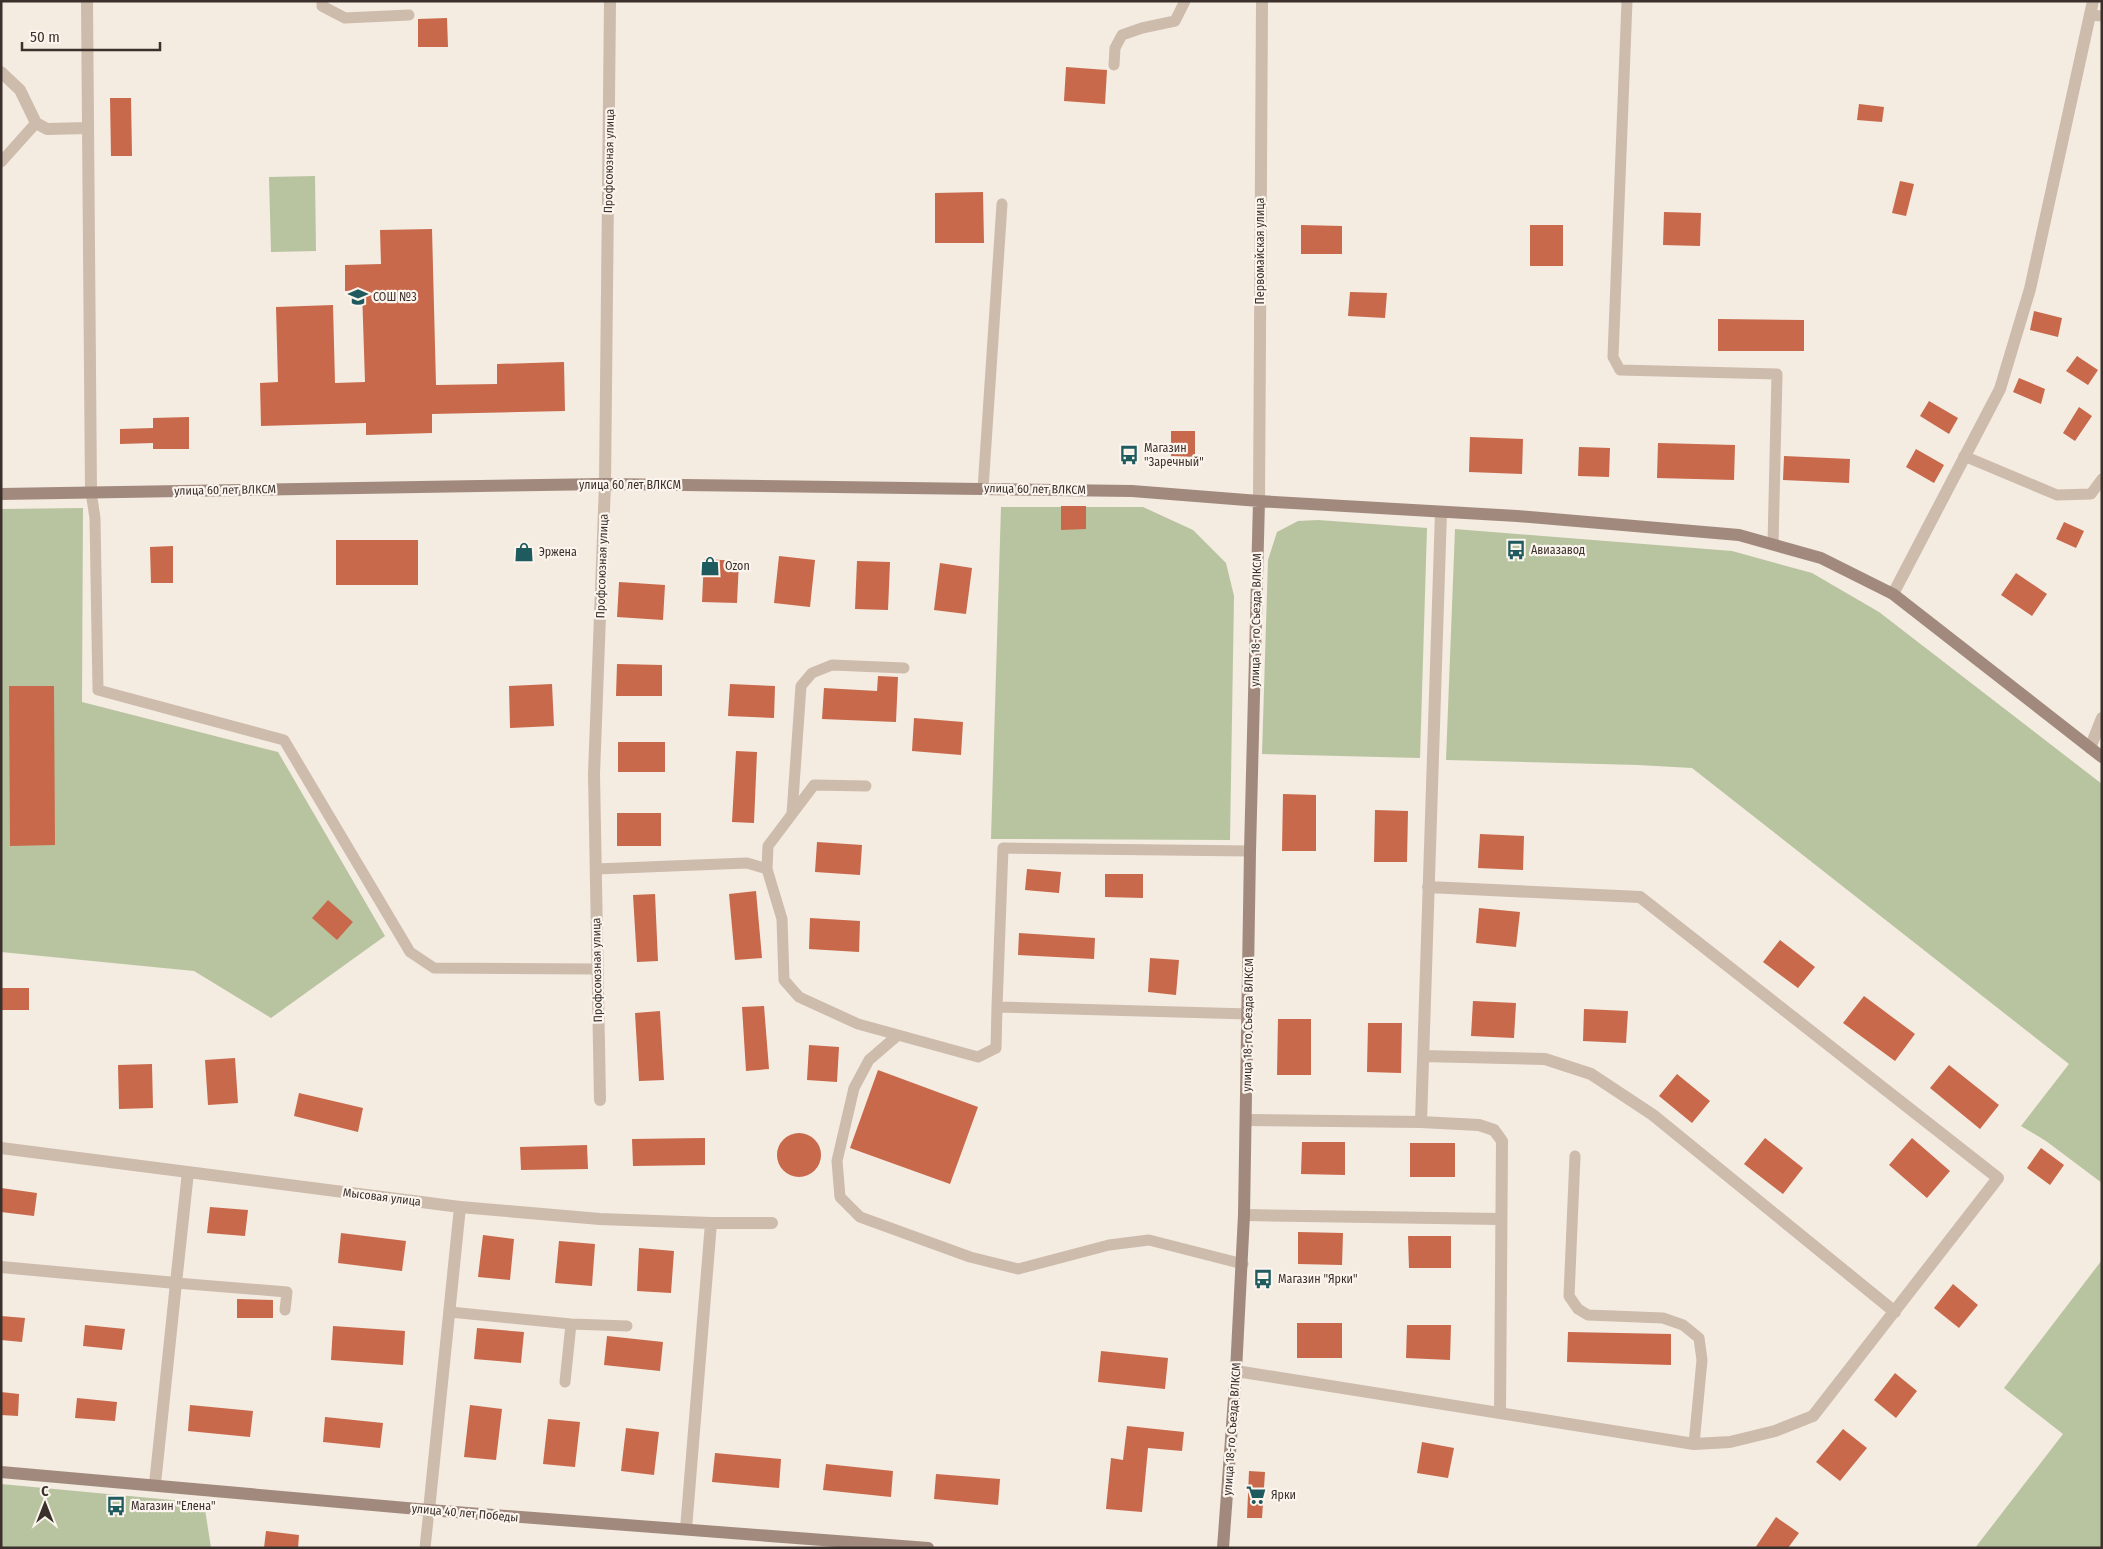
<svg xmlns="http://www.w3.org/2000/svg" width="2103" height="1549" font-family="'Fira Sans Condensed',sans-serif">
<style>
.green{fill:#b8c4a0}
.building{fill:#c8694b}
.lines{fill:none;stroke-linecap:round;stroke-linejoin:round}
.lane{stroke:#cdbbac;stroke-width:11}
.street{stroke:#cdbbac;stroke-width:12}
.secondary{stroke:#a18a7d;stroke-width:12}
.labels{text-anchor:middle;stroke-width:4.5;stroke-linejoin:round;paint-order:stroke}
.street-label{font-size:12px;fill:#3b302b;stroke:#fbf5ee}
.poi-label{font-size:12px;fill:#3b302b;stroke:#fbf5ee;text-anchor:start}
</style>
<rect width="100%" height="100%" fill="#f4ebe1"/>
<path class="green" d="M 315,176 L 316,251 L 271,252 L 269,177 Z
M 1001,507 L 1143,507 L 1193,530 L 1226,563 L 1234,596 L 1230,840 L 991,839 Z
M 83,508 L 82,702 L 278,752 L 385,936 L 271,1018 L 194,971 L 1,952 L 1,509 Z
M 1318,520 L 1427,528 L 1420,758 L 1262,754 L 1268,560 L 1277,532 L 1298,521 Z
M 1455,529 L 1732,551 L 1812,573 L 1879,612 L 2102,784 L 2102,1183 L 2046,1141 L 2021,1126 L 2069,1064 L 1692,768 L 1638,765 L 1446,760 Z
M 2102,1260 L 2102,1548 L 1975,1548 L 2063,1434 L 2004,1388 Z
M 1,1484 L 204,1503 L 211,1548 L 1,1548 Z"/>
<path class="building" d="M 447,18 L 448,47 L 418,47 L 418,19 Z
M 1066,67 L 1107,70 L 1105,104 L 1064,101 Z
M 110,98 L 131,98 L 132,156 L 111,156 Z
M 1859,104 L 1884,107 L 1882,122 L 1857,120 Z
M 1900,181 L 1914,184 L 1906,216 L 1892,213 Z
M 983,192 L 984,243 L 935,243 L 935,193 Z
M 1664,212 L 1701,213 L 1700,246 L 1663,245 Z
M 1301,225 L 1342,226 L 1342,254 L 1301,254 Z
M 1530,225 L 1563,225 L 1563,266 L 1530,266 Z
M 432,229 L 436,385 L 497,384 L 497,364 L 564,362 L 565,411 L 432,414 L 432,433 L 366,435 L 366,423 L 261,426 L 260,383 L 278,382 L 276,307 L 333,305 L 335,383 L 365,382 L 362,290 L 345,291 L 345,265 L 381,264 L 380,230 Z
M 1350,292 L 1387,293 L 1385,318 L 1348,316 Z
M 2034,311 L 2062,318 L 2058,337 L 2030,330 Z
M 1718,319 L 1804,320 L 1804,351 L 1718,351 Z
M 2077,356 L 2098,370 L 2088,385 L 2066,371 Z
M 2019,378 L 2045,389 L 2041,404 L 2013,392 Z
M 1929,401 L 1958,418 L 1949,434 L 1920,416 Z
M 2079,407 L 2092,416 L 2075,441 L 2063,433 Z
M 189,417 L 189,449 L 153,449 L 153,443 L 120,444 L 120,429 L 153,428 L 153,418 Z
M 1171,431 L 1195,431 L 1195,457 L 1171,456 Z
M 1470,437 L 1523,439 L 1522,474 L 1469,472 Z
M 1658,443 L 1735,445 L 1734,480 L 1657,478 Z
M 1579,447 L 1610,448 L 1609,477 L 1578,476 Z
M 1916,449 L 1944,465 L 1934,483 L 1906,467 Z
M 1784,456 L 1850,459 L 1849,483 L 1783,480 Z
M 1061,506 L 1086,506 L 1086,529 L 1061,530 Z
M 2064,522 L 2084,531 L 2076,548 L 2056,539 Z
M 336,540 L 418,540 L 418,585 L 336,585 Z
M 173,546 L 173,583 L 151,583 L 150,547 Z
M 779,556 L 815,560 L 810,607 L 774,603 Z
M 704,559 L 739,561 L 737,603 L 702,602 Z
M 857,561 L 890,562 L 888,610 L 855,609 Z
M 940,563 L 972,568 L 966,614 L 934,610 Z
M 2016,573 L 2047,594 L 2032,616 L 2001,595 Z
M 619,582 L 665,585 L 663,620 L 617,617 Z
M 617,664 L 662,665 L 662,696 L 616,696 Z
M 878,676 L 898,677 L 896,722 L 822,719 L 824,688 L 877,691 Z
M 552,684 L 554,726 L 510,728 L 509,686 Z
M 730,684 L 775,686 L 774,718 L 728,716 Z
M 9,686 L 54,686 L 55,845 L 10,846 Z
M 914,718 L 963,722 L 961,755 L 912,751 Z
M 618,742 L 665,742 L 665,772 L 618,772 Z
M 736,751 L 757,752 L 754,823 L 732,822 Z
M 1283,794 L 1316,795 L 1316,851 L 1282,851 Z
M 1375,810 L 1408,811 L 1407,862 L 1374,862 Z
M 617,813 L 661,813 L 661,846 L 617,846 Z
M 1480,834 L 1524,836 L 1523,870 L 1478,868 Z
M 817,842 L 862,845 L 860,875 L 815,872 Z
M 1027,869 L 1061,872 L 1059,893 L 1025,890 Z
M 1105,874 L 1143,874 L 1143,898 L 1105,897 Z
M 756,891 L 762,958 L 735,960 L 729,894 Z
M 655,894 L 658,961 L 637,962 L 633,895 Z
M 328,900 L 353,922 L 337,940 L 312,918 Z
M 1479,908 L 1520,912 L 1516,947 L 1476,943 Z
M 810,918 L 860,921 L 859,952 L 809,949 Z
M 1019,933 L 1095,938 L 1094,959 L 1018,955 Z
M 1780,940 L 1815,967 L 1798,988 L 1763,962 Z
M 1150,958 L 1179,960 L 1176,995 L 1148,992 Z
M 1,988 L 29,988 L 29,1010 L 1,1010 Z
M 1864,996 L 1915,1034 L 1895,1061 L 1843,1023 Z
M 1473,1001 L 1516,1003 L 1514,1038 L 1471,1036 Z
M 764,1006 L 769,1069 L 746,1071 L 742,1007 Z
M 1584,1009 L 1628,1011 L 1626,1043 L 1583,1041 Z
M 660,1011 L 664,1080 L 639,1081 L 635,1013 Z
M 1278,1019 L 1311,1019 L 1311,1075 L 1277,1075 Z
M 1368,1023 L 1402,1023 L 1401,1073 L 1367,1072 Z
M 809,1045 L 839,1047 L 837,1082 L 807,1080 Z
M 235,1058 L 238,1103 L 208,1105 L 205,1060 Z
M 152,1064 L 153,1108 L 119,1109 L 118,1065 Z
M 1949,1065 L 1999,1105 L 1980,1129 L 1930,1088 Z
M 878,1070 L 978,1107 L 950,1184 L 850,1148 Z
M 1677,1074 L 1710,1101 L 1692,1123 L 1659,1096 Z
M 299,1093 L 363,1108 L 358,1132 L 294,1116 Z
M777 1155a22 22 0 1 1 44 0a22 22 0 1 1-44 0Z
M 705,1138 L 705,1165 L 633,1166 L 632,1139 Z
M 1765,1138 L 1803,1168 L 1783,1194 L 1744,1164 Z
M 1912,1138 L 1950,1171 L 1927,1198 L 1889,1165 Z
M 1302,1142 L 1345,1142 L 1345,1175 L 1301,1174 Z
M 1410,1143 L 1455,1143 L 1455,1177 L 1410,1177 Z
M 587,1145 L 588,1169 L 521,1170 L 520,1147 Z
M 2041,1148 L 2064,1165 L 2050,1185 L 2027,1168 Z
M 1,1188 L 37,1193 L 34,1216 L 1,1212 Z
M 210,1207 L 248,1210 L 245,1236 L 207,1233 Z
M 1298,1232 L 1343,1233 L 1342,1265 L 1298,1264 Z
M 341,1233 L 406,1241 L 402,1271 L 338,1263 Z
M 483,1235 L 514,1239 L 510,1280 L 478,1277 Z
M 1408,1236 L 1451,1236 L 1451,1268 L 1409,1268 Z
M 559,1241 L 595,1244 L 592,1286 L 555,1283 Z
M 639,1248 L 674,1251 L 671,1293 L 637,1291 Z
M 1953,1284 L 1978,1305 L 1959,1328 L 1934,1308 Z
M 237,1299 L 273,1300 L 273,1318 L 237,1318 Z
M 1,1316 L 25,1318 L 22,1342 L 1,1340 Z
M 1297,1323 L 1342,1323 L 1342,1358 L 1297,1358 Z
M 85,1325 L 125,1329 L 122,1350 L 83,1346 Z
M 1407,1325 L 1451,1325 L 1450,1360 L 1406,1358 Z
M 333,1326 L 405,1331 L 403,1365 L 331,1360 Z
M 477,1328 L 524,1332 L 521,1363 L 474,1359 Z
M 1568,1332 L 1671,1334 L 1671,1365 L 1567,1362 Z
M 607,1336 L 663,1342 L 660,1371 L 604,1365 Z
M 1101,1351 L 1168,1358 L 1165,1389 L 1098,1382 Z
M 1895,1373 L 1917,1391 L 1896,1418 L 1874,1400 Z
M 1,1392 L 19,1394 L 18,1416 L 1,1415 Z
M 77,1398 L 117,1402 L 115,1421 L 75,1418 Z
M 190,1405 L 253,1411 L 250,1437 L 188,1431 Z
M 470,1405 L 502,1409 L 496,1460 L 464,1457 Z
M 325,1417 L 383,1423 L 380,1448 L 323,1442 Z
M 548,1419 L 580,1422 L 575,1467 L 543,1464 Z
M 1127,1426 L 1184,1432 L 1182,1451 L 1148,1448 L 1142,1512 L 1106,1509 L 1111,1458 L 1123,1460 Z
M 626,1428 L 659,1432 L 654,1475 L 621,1471 Z
M 1843,1429 L 1867,1448 L 1840,1481 L 1816,1462 Z
M 1422,1442 L 1454,1448 L 1448,1478 L 1417,1473 Z
M 715,1453 L 781,1459 L 779,1488 L 712,1482 Z
M 826,1464 L 893,1471 L 891,1497 L 823,1490 Z
M 1249,1471 L 1265,1472 L 1262,1518 L 1247,1518 Z
M 936,1474 L 1000,1479 L 998,1505 L 934,1499 Z
M 1776,1517 L 1799,1533 L 1788,1548 L 1755,1548 Z
M 266,1531 L 299,1535 L 298,1548 L 264,1548 Z"/>
<g class="lines">
<path class="lane" d="M 322,1 L 322,6 L 345,18 L 409,15
M 1627,1 L 1613,357 L 1620,370 L 1777,374 L 1773,544
M 2090,15 L 2102,16
M 1114,65 L 1115,48 L 1122,35 L 1142,28 L 1175,21 L 1185,1
M 1,162 L 36,123
M 1964,456 L 2057,495 L 2091,494 L 2102,479
M 983,489 L 1002,204
M 91,492 L 95,518 L 98,690 L 284,740 L 410,952 L 434,968 L 597,969
M 792,814 L 801,686 L 812,673 L 832,665 L 904,668
M 596,869 L 747,863 L 767,869 L 782,919 L 784,980 L 799,997 L 858,1024 L 978,1057 L 996,1048 L 997,1007
M 767,869 L 768,846 L 814,785 L 866,786
M 1249,1014 L 997,1007 L 1003,848 L 1250,851
M 898,1035 L 869,1060 L 854,1088 L 837,1161 L 840,1197 L 860,1217 L 970,1257 L 1018,1269 L 1109,1245 L 1149,1240 L 1243,1264
M 1575,1156 L 1569,1296 L 1578,1309 L 1588,1315 L 1663,1318 L 1683,1325 L 1699,1338 L 1702,1360 L 1694,1444
M 176,1283 L 287,1292 L 285,1310
M 450,1312 L 571,1324 L 627,1326
M 565,1382 L 571,1324
M 425,1548 L 429,1510"/>
<path class="street" d="M 87,1 L 91,492
M 1,72 L 20,90 L 36,123 L 47,129 L 88,128
M 1259,501 L 1262,1
M 1893,594 L 2000,389 L 2030,289 L 2093,1
M 2090,748 L 2102,718
M 1423,1056 L 1545,1059 L 1591,1074 L 1653,1115 L 1895,1312
M 600,1100 L 594,774 L 605,484 L 610,1
M 1246,1120 L 1421,1122 L 1441,512
M 1421,1122 L 1479,1125 L 1494,1130 L 1502,1141 L 1500,1413
M 1,1148 L 460,1207 L 429,1510
M 460,1207 L 600,1219 L 711,1223 L 686,1529
M 1244,1215 L 1501,1219
M 711,1223 L 772,1223
M 1,1267 L 176,1283 L 155,1484
M 176,1283 L 188,1172
M 1236,1371 L 1694,1444 L 1730,1442 L 1775,1431 L 1813,1416 L 1998,1178 L 1640,897 L 1428,887"/>
<path class="secondary" d="M 1,494 L 605,484 L 1132,491 L 1259,501 L 1517,516 L 1739,535 L 1821,558 L 1893,594 L 2102,757
M 1,1472 L 429,1510 L 928,1548
M 1223,1548 L 1236,1371 L 1244,1215 L 1250,851 L 1259,501"/>
</g>
<defs>
<symbol id="school-bare" viewBox="-9 -9 18 18"><path d="M0-5L7-2L0 1L-7-2ZM-4 1L0 2.5L4 1V4Q0 6-4 4Z" fill="#1f5a5e" stroke="#fbf5ee" stroke-width="2.5" paint-order="stroke"/></symbol>
<symbol id="bus-bare" viewBox="-9 -9 18 18"><path d="M-5-6H5V4H4V6H2V4H-2V6H-4V4H-5ZM-3.5-4V0h7V-4ZM-3.5 1.2v1.5H-2V1.2ZM2 1.2v1.5H3.5V1.2Z" fill="#1f5a5e" stroke="#fbf5ee" stroke-width="2.5" paint-order="stroke"/></symbol>
<symbol id="shop-bare" viewBox="-9 -9 18 18"><path d="M-5-2.5h2.3a2.7 3.5 0 0 1 5.4 0H5L5.5 6h-11ZM-1.5-2.5h3a1.5 2.3 0 0 0-3 0Z" fill="#1f5a5e" stroke="#fbf5ee" stroke-width="2.5" paint-order="stroke"/></symbol>
<symbol id="supermarket-bare" viewBox="-9 -9 18 18"><path d="M-6-5.5h2.5l.6 2H6L4.5 2H-2.5L-4.4-4H-6ZM-1.5 3.2a1.3 1.3 0 1 0 .1 0ZM3 3.2a1.3 1.3 0 1 0 .1 0Z" fill="#1f5a5e" stroke="#fbf5ee" stroke-width="2.5" paint-order="stroke"/></symbol>
</defs>
<g fill-rule="evenodd">
<use href="#school-bare" x="344" y="283" width="28" height="28"/>
<use href="#bus-bare" x="1115" y="441" width="28" height="28"/>
<use href="#bus-bare" x="1502" y="536" width="28" height="28"/>
<use href="#shop-bare" x="510" y="538" width="28" height="28"/>
<use href="#shop-bare" x="696" y="552" width="28" height="28"/>
<use href="#bus-bare" x="1249" y="1265" width="28" height="28"/>
<use href="#supermarket-bare" x="1242" y="1481" width="28" height="28"/>
<use href="#bus-bare" x="102" y="1492" width="28" height="28"/>
</g>
<g class="labels">
<g class="street-label">
<text transform="translate(609 161) rotate(-89)" y="4">Профсоюзная улица</text>
<text transform="translate(1260 251) rotate(-90)" y="4">Первомайская улица</text>
<text x="630" y="489">улица 60 лет ВЛКСМ</text>
<text transform="translate(1035 489) rotate(1)" y="4">улица 60 лет ВЛКСМ</text>
<text transform="translate(225 490) rotate(-1)" y="4">улица 60 лет ВЛКСМ</text>
<text transform="translate(602 566) rotate(-88)" y="4">Профсоюзная улица</text>
<text transform="translate(1256 620) rotate(-89)" y="4">улица 18-го Съезда ВЛКСМ</text>
<text transform="translate(597 970) rotate(-91)" y="4">Профсоюзная улица</text>
<text transform="translate(1248 1025) rotate(-89)" y="4">улица 18-го Съезда ВЛКСМ</text>
<text transform="translate(382 1197) rotate(7)" y="4">Мысовая улица</text>
<text transform="translate(1232 1429) rotate(-86)" y="4">улица 18-го Съезда ВЛКСМ</text>
<text transform="translate(465 1513) rotate(5)" y="4">улица 40 лет Победы</text>
</g>
<g class="poi-label">
<text x="373" y="301">СОШ №3</text>
<text x="1144" y="452">Магазин<tspan x="1144" dy="14">"Заречный"</tspan></text>
<text x="1531" y="554">Авиазавод</text>
<text x="539" y="556">Эржена</text>
<text x="725" y="570">Ozon</text>
<text x="1278" y="1283">Магазин "Ярки"</text>
<text x="1271" y="1499">Ярки</text>
<text x="131" y="1510">Магазин "Елена"</text>
</g>
</g>
<rect width="2103" height="1549" fill="none" stroke="#3b302b" stroke-width="5"/>
<g transform="translate(45 1504)" stroke="#fbf5ee" stroke-width="4" paint-order="stroke">
<path d="M0-4L9 19L0 12L-9 19Z" fill="#3b302b"/>
<text y="-8" font-size="14" font-weight="bold" text-anchor="middle" fill="#3b302b">С</text>
</g>
<path d="M22 42v8h138v-8" fill="none" stroke="#3b302b" stroke-width="2.5"/>
<text x="30" y="42" font-size="15" fill="#3b302b" stroke="#fbf5ee" stroke-width="4" paint-order="stroke">50 m</text>
</svg>
